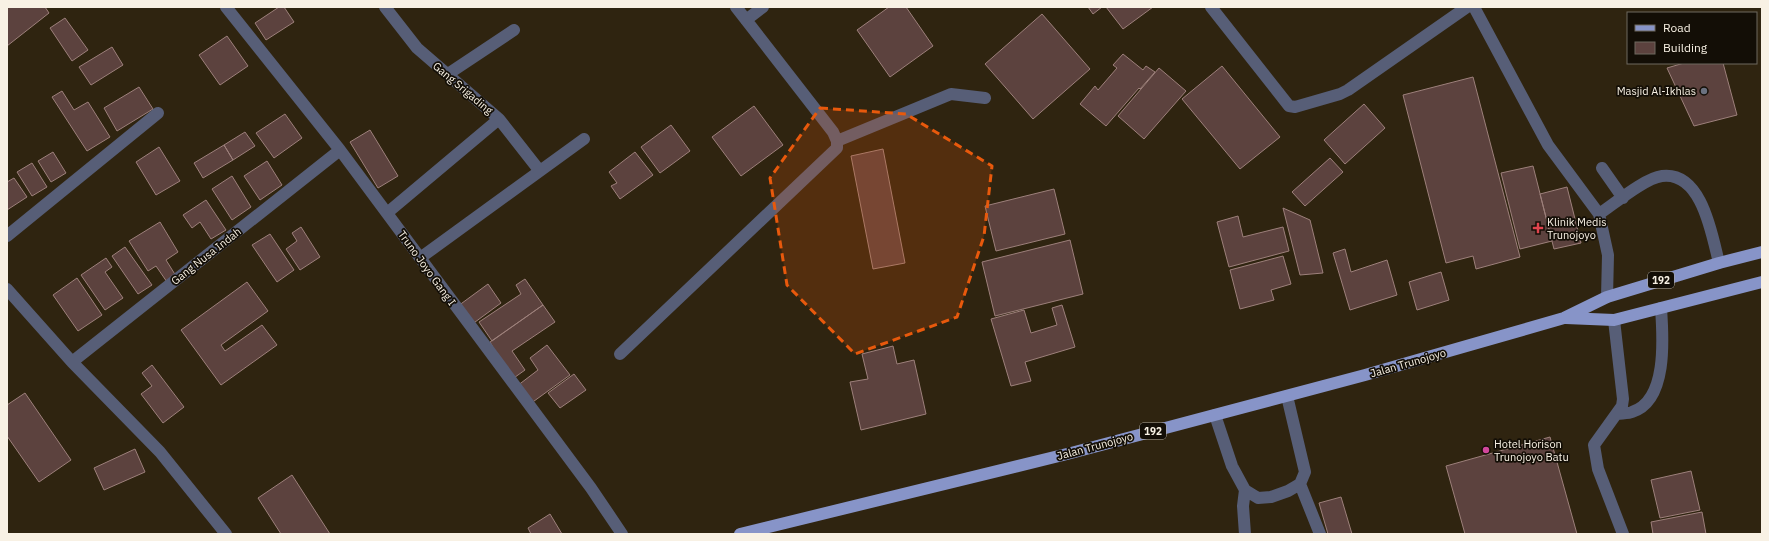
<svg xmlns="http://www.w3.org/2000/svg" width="1769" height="541" font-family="'IBM Plex Sans',sans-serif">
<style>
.building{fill:#5c423e;stroke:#9d807b}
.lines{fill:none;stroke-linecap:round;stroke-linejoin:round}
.minor{stroke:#575e77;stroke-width:12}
.major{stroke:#8794c8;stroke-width:12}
.marked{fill:#e8590c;fill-opacity:0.2;stroke:#e8590c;stroke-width:3;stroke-dasharray:8 5;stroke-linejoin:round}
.worship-dot{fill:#6b7280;stroke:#130e06;stroke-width:1.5}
.health-dot{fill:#e0444e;stroke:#130e06;stroke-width:1.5}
.hotel-dot{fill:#d1479c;stroke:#130e06;stroke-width:1.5}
.labels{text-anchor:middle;stroke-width:3.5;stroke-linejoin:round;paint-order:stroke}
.shield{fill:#130e06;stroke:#b3ada1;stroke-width:1}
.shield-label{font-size:10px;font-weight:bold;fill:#f8f1e4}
.street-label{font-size:11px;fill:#f8f1e4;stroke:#130e06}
.poi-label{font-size:11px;fill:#f8f1e4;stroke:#130e06;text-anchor:start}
</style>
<rect width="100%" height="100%" fill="#2f2410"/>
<path class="building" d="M 7,7 L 45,7 L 49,13 L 7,46 Z
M 279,7 L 284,7 L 294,22 L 266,40 L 255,23 Z
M 889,7 L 906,7 L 933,46 L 890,77 L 857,30 Z
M 1088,7 L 1102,7 L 1093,14 Z
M 1106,7 L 1153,7 L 1123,29 Z
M 1042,14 L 1090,69 L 1033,119 L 985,64 Z
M 65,18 L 88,50 L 72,61 L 50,28 Z
M 227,36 L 248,66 L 220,85 L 199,55 Z
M 112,47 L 123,65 L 91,85 L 79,67 Z
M 1123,54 L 1143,70 L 1146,66 L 1155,72 L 1140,89 L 1139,88 L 1106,126 L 1080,104 L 1095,86 L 1098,90 L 1117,68 L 1113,65 Z
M 1684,63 L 1723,63 L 1737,115 L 1694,126 L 1667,68 Z
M 1222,66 L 1280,137 L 1240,169 L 1182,99 Z
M 1159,68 L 1186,91 L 1144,139 L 1118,116 Z
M 1473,77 L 1520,257 L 1476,269 L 1473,256 L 1446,263 L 1403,95 Z
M 139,87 L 153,109 L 117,131 L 104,108 Z
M 62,91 L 74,110 L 88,102 L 110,137 L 87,151 L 52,97 Z
M 1364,104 L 1385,128 L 1345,164 L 1324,140 Z
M 754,106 L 783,145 L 741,176 L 712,137 Z
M 285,114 L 302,138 L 274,158 L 256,133 Z
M 671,125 L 690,151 L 660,173 L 641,147 Z
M 370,130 L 398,176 L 378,188 L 350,142 Z
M 245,132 L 255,146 L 233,160 L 224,145 Z
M 224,145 L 233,160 L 203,178 L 194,163 Z
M 159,147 L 180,181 L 156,195 L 136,162 Z
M 883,149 L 905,263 L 873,269 L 851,156 Z
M 53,152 L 66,173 L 51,182 L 38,161 Z
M 635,152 L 653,175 L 620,199 L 611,186 L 617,183 L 609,172 Z
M 1330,158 L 1343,172 L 1305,206 L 1292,192 Z
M 267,161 L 282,185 L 260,200 L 244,176 Z
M 32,163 L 47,187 L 32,196 L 17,172 Z
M 1533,166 L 1552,241 L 1520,249 L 1501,173 Z
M 232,176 L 251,207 L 232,220 L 212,189 Z
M 14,178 L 27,197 L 7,210 L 7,182 Z
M 1567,187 L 1581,243 L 1554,249 L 1540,194 Z
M 1054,189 L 1065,234 L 996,251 L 985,206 Z
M 206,200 L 226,230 L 211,239 L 200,222 L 192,228 L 183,215 Z
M 1283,208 L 1310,220 L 1323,273 L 1300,275 Z
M 1238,216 L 1243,237 L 1283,227 L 1289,251 L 1229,267 L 1217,222 Z
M 160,222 L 178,252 L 166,260 L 176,276 L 167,282 L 156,266 L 148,271 L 129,241 Z
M 301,227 L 320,257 L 300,270 L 286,249 L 297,241 L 292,233 Z
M 270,234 L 294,270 L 277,282 L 252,245 Z
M 1070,240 L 1083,294 L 995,316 L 982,262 Z
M 125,247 L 152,285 L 138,294 L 112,256 Z
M 1345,249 L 1351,272 L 1387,260 L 1397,295 L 1350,310 L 1333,253 Z
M 1283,256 L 1291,284 L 1271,290 L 1274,300 L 1240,309 L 1230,270 Z
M 106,258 L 112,267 L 105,272 L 123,298 L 105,310 L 81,275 Z
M 1441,272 L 1449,300 L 1417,310 L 1409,282 Z
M 77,278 L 102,315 L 78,331 L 53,295 Z
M 525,279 L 543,305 L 492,341 L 479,322 L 521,294 L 516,285 Z
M 247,282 L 268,311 L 221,345 L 225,351 L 262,325 L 277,345 L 221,385 L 181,330 Z
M 488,284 L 501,303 L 471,325 L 458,306 Z
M 543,305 L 555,322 L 512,351 L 525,370 L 511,380 L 490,342 Z
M 1062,305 L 1075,347 L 1025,362 L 1031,381 L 1011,386 L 991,319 L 1024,310 L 1031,333 L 1057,325 L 1052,308 Z
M 547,345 L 570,375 L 530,404 L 517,386 L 538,370 L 530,358 Z
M 893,346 L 897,364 L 914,360 L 926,414 L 861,430 L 850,382 L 868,379 L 862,354 Z
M 152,365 L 184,407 L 163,423 L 141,394 L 152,386 L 142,373 Z
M 574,374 L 586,390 L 560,408 L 548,393 Z
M 25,393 L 71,460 L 39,482 L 7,436 L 7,405 Z
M 1550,437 L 1577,534 L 1465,534 L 1446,466 Z
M 135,449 L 145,472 L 104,490 L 94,468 Z
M 1691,471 L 1700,510 L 1660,518 L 1651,480 Z
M 292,475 L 330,534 L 281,534 L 258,498 Z
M 1341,497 L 1352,534 L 1328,534 L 1319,503 Z
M 1702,512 L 1706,534 L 1653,534 L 1651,522 Z
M 550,514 L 562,534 L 531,534 L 528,528 Z"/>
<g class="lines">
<path class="minor" d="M 226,7 L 340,150 L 591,488 L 622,534
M 385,7 L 417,48 L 499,119 L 539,170
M 1211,7 L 1289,106 L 1295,107 L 1340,94 L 1348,90 L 1467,7
M 1474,7 L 1548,145 L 1599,214 L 1608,255 L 1607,297
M 746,20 L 763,7
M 448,74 L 514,30
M 837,141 L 951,94 L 985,98
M 1602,168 L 1623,198
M 387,213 L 499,119
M 1599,214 C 1614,204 1645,178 1662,176 C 1702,171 1712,235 1719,263
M 7,236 L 158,113
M 420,258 L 584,139
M 7,289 L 72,362 L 160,452 L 226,534
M 1614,320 L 1623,399 L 1622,406 L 1594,445 L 1598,469 L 1623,534
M 620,354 L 837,148 L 837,141 L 833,132 L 736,7
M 72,362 L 340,150
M 1617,414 C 1621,413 1628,414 1632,412 C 1668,401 1663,337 1661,308
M 1215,415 L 1232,466 L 1245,490 L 1258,498 L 1271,497 L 1288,491 L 1300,484 L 1305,472 L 1287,396
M 1300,484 L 1320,534
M 1245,534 L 1243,506 L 1245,490"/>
<path class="major" d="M 1566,318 L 1614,320 L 1762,282
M 740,534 L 1071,453 L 1365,375 L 1564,318 L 1607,297 L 1719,263 L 1762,252"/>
</g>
<path class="marked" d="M 820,108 L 906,114 L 992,166 L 984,236 L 957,317 L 855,354 L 787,285 L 770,178 Z"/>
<circle class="worship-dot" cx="1704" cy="91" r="4"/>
<path class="health-dot" d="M1536 222h4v4h4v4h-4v4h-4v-4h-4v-4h4z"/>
<circle class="hotel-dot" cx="1486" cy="450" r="4"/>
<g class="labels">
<g class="shield">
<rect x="1648" y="272" width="26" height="16" rx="3"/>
<rect x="1140" y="423" width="26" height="16" rx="3"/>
</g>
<g class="shield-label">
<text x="1661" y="284">192</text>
<text x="1153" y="435">192</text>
</g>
<g class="street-label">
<text transform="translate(463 88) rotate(40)" y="4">Gang Srigading</text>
<text transform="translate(206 256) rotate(-38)" y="4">Gang Nusa Indah</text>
<text transform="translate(427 268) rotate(54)" y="4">Truno Joyo Gang I</text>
<text transform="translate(1408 363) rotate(-16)" y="4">Jalan Trunojoyo</text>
<text transform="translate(1095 446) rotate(-15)" y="4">Jalan Trunojoyo</text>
</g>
<g class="poi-label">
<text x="1696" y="95" text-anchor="end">Masjid Al-Ikhlas</text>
<text x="1547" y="226">Klinik Medis<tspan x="1547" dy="13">Trunojoyo</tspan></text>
<text x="1494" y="448">Hotel Horison<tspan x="1494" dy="13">Trunojoyo Batu</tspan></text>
</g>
</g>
<rect width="1769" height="541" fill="none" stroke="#f8f1e4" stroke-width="16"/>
<rect x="1627" y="12" width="130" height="52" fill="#130e06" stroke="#6f695f"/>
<rect x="1635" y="25" width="20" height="6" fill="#8794c8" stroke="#6f695f"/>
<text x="1663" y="32" font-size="12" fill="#f8f1e4">Road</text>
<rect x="1635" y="42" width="20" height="12" fill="#5c423e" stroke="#6f695f"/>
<text x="1663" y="52" font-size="12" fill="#f8f1e4">Building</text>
</svg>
